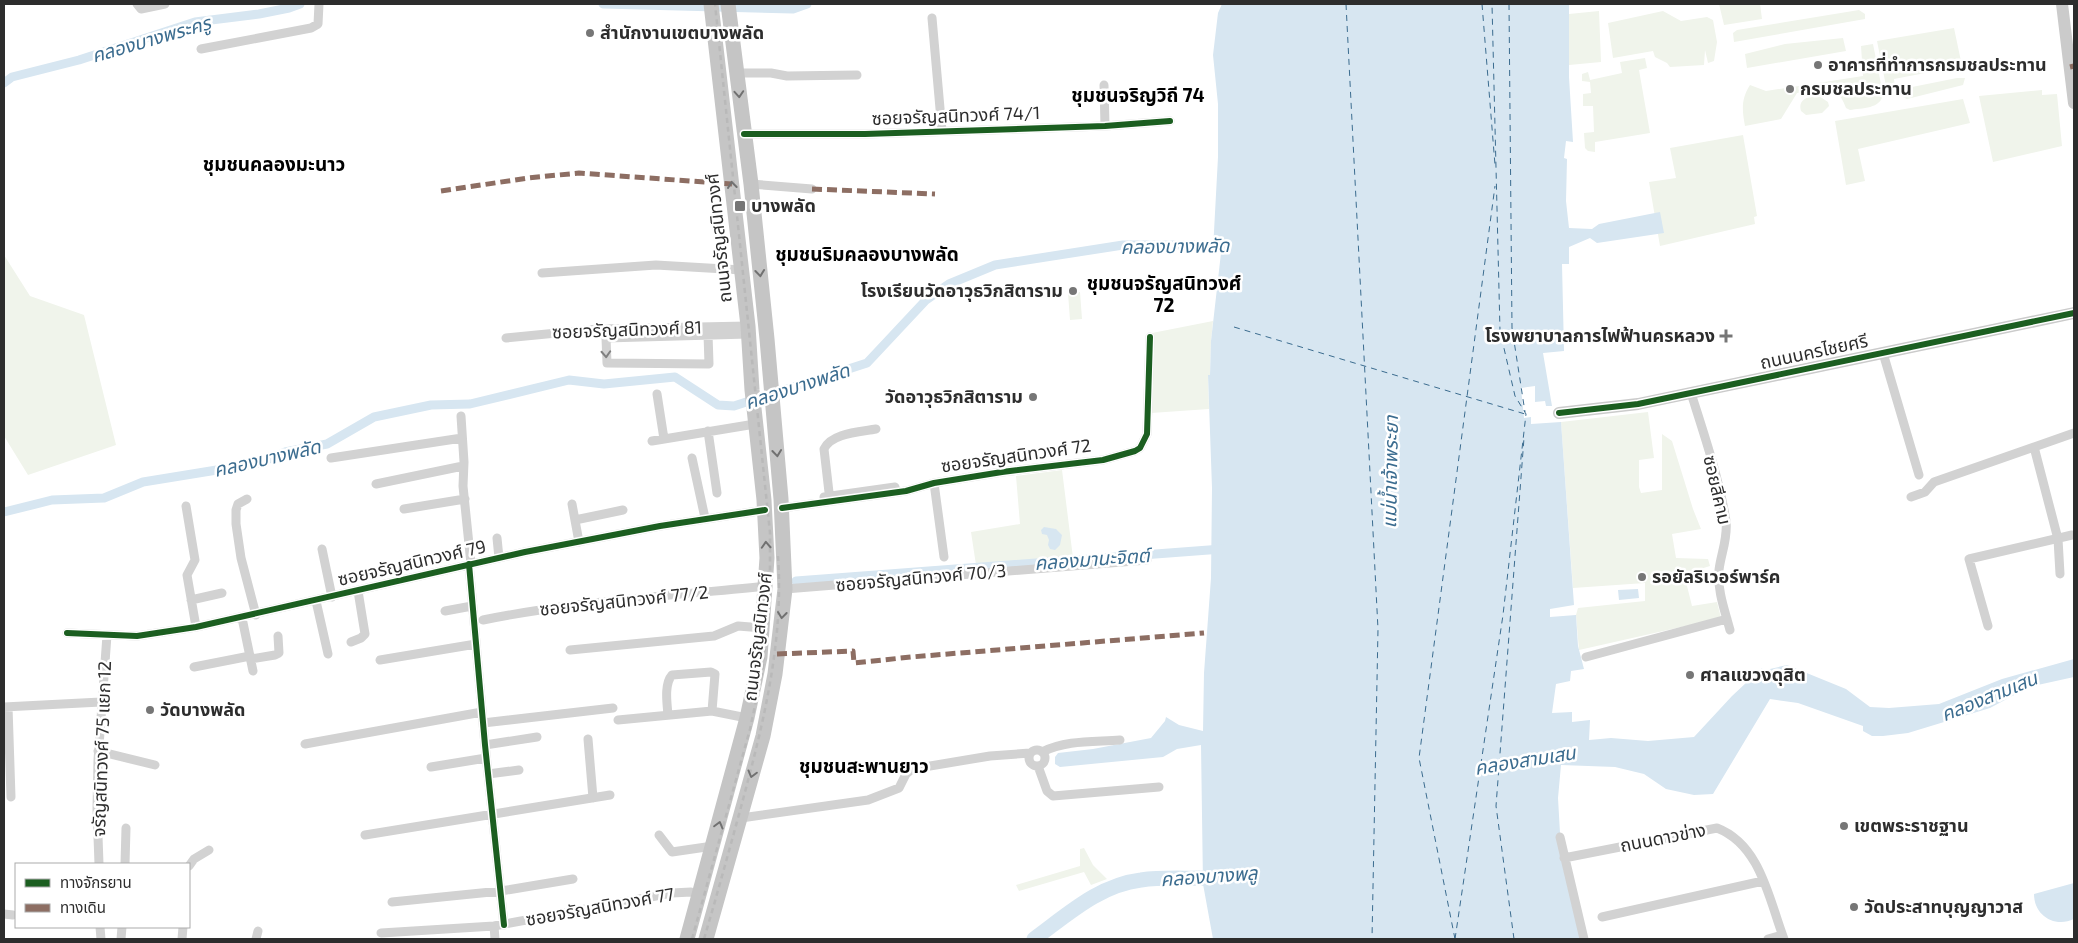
<svg xmlns="http://www.w3.org/2000/svg" width="2078" height="943" font-family="'Exo 2','Noto Sans Thai',sans-serif">
<style>
.green{fill:#f0f4eb}
.water{fill:#d7e6f1}
.lines{fill:none;stroke-linecap:round;stroke-linejoin:round}
.canal{stroke:#d7e6f1;stroke-width:9}
.river{stroke:#d7e6f1;stroke-width:15}
.ferry{stroke:#3b6c8f;stroke-width:1;stroke-dasharray:6 5;stroke-linecap:butt}
.street{stroke:#d2d2d2;stroke-width:9}
.secondary{stroke:#cbcbcb;stroke-width:12}
.primary{stroke:#c5c5c5;stroke-width:15}
.rail{stroke:#b9b9b9;stroke-width:2.5;stroke-dasharray:5 4;stroke-linecap:butt}
.quiet{stroke:#8d6e63;stroke-width:5;stroke-dasharray:10 5;stroke-linecap:butt}
.cycleway-casing{stroke:#fff;stroke-width:9}
.cycleway{stroke:#1b5e20;stroke-width:6}
.oneway{stroke:#717171}
.oneway2{stroke:#808080}
.poi-dot{fill:#767676;stroke:#fff;stroke-width:2}
.labels{text-anchor:middle;stroke-width:5;stroke-linejoin:round;paint-order:stroke}
.poi-label{font-size:18px;font-weight:bold;fill:#2d2d2d;stroke:#fff;text-anchor:start}
.street-label{font-size:18px;fill:#2d2d2d;stroke:#fff}
.water-label{font-size:19px;font-style:italic;fill:#3b6c8f;stroke:#fff}
.neighbourhood-label{font-size:19px;font-weight:bold;fill:#000;stroke:#fff}
</style>
<rect width="100%" height="100%" fill="#fff"/>
<path class="green" d="M 1719,4 L 1760,4 L 1762,19 L 1724,25 Z
M 1859,10 L 1865,14 L 1865,19 L 1734,42 L 1733,33 L 1737,30 Z
M 1599,11 L 1601,62 L 1569,65 L 1569,14 Z
M 1663,11 L 1681,21 L 1707,17 L 1713,20 L 1717,42 L 1714,61 L 1708,63 L 1705,50 L 1704,65 L 1670,67 L 1667,63 L 1655,57 L 1653,51 L 1613,58 L 1608,23 Z
M 1954,28 L 1962,66 L 1894,79 L 1896,95 L 1888,96 L 1877,41 Z
M 1843,38 L 1846,51 L 1747,68 L 1745,54 L 1785,44 Z
M 1873,44 L 1883,94 C 1881,109 1862,108 1850,110 L 1846,108 C 1836,80 1822,89 1797,93 L 1781,119 L 1745,126 C 1742,110 1741,99 1750,85 L 1766,91 L 1863,76 L 1861,46 Z
M 1645,58 L 1647,68 L 1639,70 L 1650,133 L 1595,142 L 1595,152 L 1588,151 L 1585,148 L 1584,133 L 1594,132 L 1593,106 L 1583,106 L 1583,94 L 1591,93 L 1590,82 L 1582,81 L 1582,74 L 1588,72 L 1590,80 L 1622,73 L 1620,62 Z
M 1957,78 L 1965,78 L 1963,85 L 1907,99 L 1903,97 L 1902,93 L 1907,88 Z
M 2042,90 L 2042,95 L 2057,94 L 2062,146 L 1993,162 L 1979,96 Z
M 1813,96 L 1819,96 L 1828,102 L 1829,106 L 1822,113 L 1806,115 L 1801,111 C 1798,101 1805,98 1813,96 Z
M 1963,99 L 1970,123 L 1858,149 L 1865,181 L 1846,185 L 1835,121 Z
M 1743,135 L 1757,216 L 1754,217 L 1755,224 L 1660,246 L 1649,182 L 1676,178 L 1670,148 Z
M 4,255 L 30,296 L 84,315 L 116,445 L 28,475 L 4,436 Z
M 1080,292 L 1082,319 L 1070,320 L 1068,293 Z
M 1213,321 L 1211,341 L 1210,375 L 1208,376 L 1209,409 L 1151,413 L 1152,333 Z
M 1648,412 L 1654,458 L 1639,460 L 1639,487 L 1641,493 L 1662,490 L 1662,434 L 1672,441 L 1693,509 L 1701,529 L 1672,534 L 1676,558 L 1708,559 L 1710,566 L 1684,574 L 1692,606 L 1717,602 L 1721,618 L 1579,650 L 1576,615 L 1578,608 L 1645,601 L 1645,583 L 1573,588 L 1561,422 Z
M 1062,470 L 1073,558 L 976,565 L 971,532 L 1020,524 L 1016,476 Z
M 1084,848 L 1093,865 L 1107,879 L 1091,885 L 1084,872 L 1019,891 L 1016,885 L 1080,866 L 1080,849 Z"/>
<path class="water" d="M 1222,4 L 1569,4 L 1569,77 L 1573,142 L 1566,141 L 1564,158 L 1567,159 L 1566,201 L 1569,228 L 1592,229 L 1599,224 L 1660,212 L 1664,233 L 1597,243 L 1590,238 L 1569,247 L 1569,264 L 1562,264 L 1564,351 L 1543,353 L 1552,406 L 1546,406 L 1545,401 L 1535,402 L 1535,386 L 1521,388 L 1524,418 L 1531,417 L 1531,424 L 1561,422 L 1574,605 L 1550,609 L 1550,617 L 1576,615 L 1578,646 L 1584,669 L 1571,671 L 1570,681 L 1556,684 L 1552,713 L 1572,712 L 1572,722 L 1590,720 L 1589,740 L 1611,738 L 1648,741 L 1694,737 L 1732,696 L 1762,668 L 1763,673 L 1770,669 L 1787,665 L 1846,689 L 1870,707 L 1889,708 L 1939,704 L 2002,679 L 2074,659 L 2074,677 L 2029,687 L 1990,708 L 1908,733 L 1883,736 L 1872,736 L 1863,731 L 1863,726 L 1798,703 L 1770,699 L 1713,794 L 1694,795 L 1666,789 L 1644,774 L 1615,767 L 1561,765 L 1558,798 L 1560,833 L 1557,834 L 1581,939 L 1213,939 L 1203,884 L 1201,745 L 1177,749 L 1163,757 L 1060,767 L 1055,764 L 1055,757 L 1058,753 L 1093,749 L 1151,738 L 1165,721 L 1166,717 L 1179,725 L 1203,731 L 1204,673 L 1211,578 L 1212,488 L 1208,375 L 1210,375 L 1211,341 L 1221,253 L 1213,250 L 1218,157 L 1218,104 L 1213,55 L 1218,13 Z
M 1044,527 L 1056,529 L 1062,535 L 1060,545 L 1055,550 L 1050,549 L 1048,545 L 1049,540 L 1047,535 L 1042,534 L 1041,530 Z
M 1638,589 L 1639,598 L 1619,600 L 1618,590 Z
M 2074,883 L 2074,919 C 2055,928 2034,916 2034,894 Z"/>
<g class="lines">
<path class="canal" d="M 603,4 L 793,9 L 807,4
M 4,83 L 12,77 L 79,60 L 195,22 L 259,14 L 289,8 L 300,4
M 4,512 L 52,500 L 104,498 L 143,482 L 260,463 L 285,452 L 327,444 L 374,417 L 431,405 L 470,404 L 569,380 L 604,384 L 675,377 L 718,405 L 734,406 L 867,363 L 926,300 L 949,284 L 995,265 L 1123,245 L 1225,245
M 796,581 L 1222,549"/>
<path class="river" d="M 1034,939 C 1067,915 1099,885 1141,880 C 1168,876 1195,880 1222,877"/>
<path class="ferry" d="M 1346,4 L 1378,629 L 1372,939
M 1482,4 L 1495,165
M 1509,4 L 1512,328 L 1525,412
M 1234,327 L 1525,414
M 1455,939 L 1503,615 L 1526,414 L 1515,396 L 1500,331 L 1492,4
M 1455,939 L 1419,758 L 1495,186
M 1514,939 L 1496,806 L 1524,438"/>
<path class="street" d="M 137,4 L 141,9 L 165,4
M 932,18 L 942,131
M 201,49 L 311,28 L 318,24 L 319,4
M 738,73 L 771,73 L 787,76 L 857,75
M 1104,85 L 1105,126
M 744,134 L 865,134 L 1105,126 L 1170,121
M 751,184 L 812,189
M 542,273 L 656,265 L 742,270
M 708,334 L 709,364 L 607,363 L 606,338 L 748,334
M 506,338 L 598,329 L 748,326
M 1883,353 L 1919,475
M 1691,393 C 1704,434 1719,478 1726,521 C 1728,539 1721,553 1719,570 C 1717,590 1725,611 1730,630
M 657,394 L 664,439
M 461,416 L 464,462 L 463,486 L 471,564
M 708,431 L 717,493
M 652,441 L 755,424
M 2034,447 L 2058,539 L 2060,574
M 331,458 L 462,438
M 692,458 L 705,518
M 934,483 L 944,557
M 376,484 L 463,466
M 824,497 L 895,487
M 1911,497 L 1925,492 L 1934,482 L 2074,433
M 247,499 L 238,504 L 236,510 L 236,524 L 241,558 L 256,615
M 830,501 L 824,449 C 831,433 860,432 876,429
M 572,504 L 579,542
M 186,506 L 195,560 L 187,575 L 196,627
M 782,508 L 906,491 L 934,483 L 1002,472 L 1103,460 L 1135,451 L 1140,448 L 1147,434 L 1150,337
M 404,509 L 465,499
M 575,520 L 623,510
M 497,538 L 499,558
M 322,549 L 332,597
M 469,564 L 485,745 L 504,925
M 785,589 L 1147,560
M 191,600 L 222,593
M 316,601 L 328,654
M 445,611 L 472,606
M 242,618 L 253,671
M 483,620 C 576,601 671,596 766,586
M 1988,626 L 1969,559 L 2072,535
M 67,633 L 137,636 L 196,627 L 525,552 L 660,526 L 765,510
M 351,642 L 361,638 L 365,634 L 358,591
M 570,650 L 714,636 L 738,626 L 763,628
M 1586,657 L 1727,619
M 251,659 L 275,655 L 279,653 L 278,636
M 380,660 L 476,644
M 194,667 L 250,656
M 4,707 L 101,702
M 8,707 L 11,797
M 668,715 C 667,703 664,684 672,675 L 711,672 L 715,674 L 712,711
M 618,720 L 712,711 L 747,718
M 483,723 L 613,708
M 588,739 L 593,798
M 305,744 L 482,712
M 485,745 L 537,737
M1029 758a8 8 0 1 1 16 0a8 8 0 1 1-16 0Z
M 98,751 L 155,765
M 1042,752 C 1066,740 1093,742 1120,740
M 1038,766 L 1047,791 L 1053,796 L 1159,787
M 431,767 L 486,758
M 488,774 L 519,770
M 741,818 L 868,800 L 899,788 L 906,774 L 912,769 L 990,756 L 1030,753
M 365,835 L 610,795
M 659,835 L 672,852 L 713,846
M 1560,837 L 1584,939
M 1564,858 L 1717,828 C 1761,845 1769,900 1784,939
M 99,864 L 97,809 L 98,760 L 107,635
M 125,864 L 126,828
M 189,866 L 194,859 L 209,850
M 392,902 L 501,891 L 573,879
M 4,914 L 13,915
M 1602,917 L 1763,881
M 494,926 L 495,939
M 100,927 L 101,939
M 381,933 L 494,926 L 672,893 L 691,892 L 699,894
M 121,939 L 122,927
M 182,939 L 183,927
M 256,939 L 258,931
M 1768,939 L 1782,935"/>
<path class="secondary" d="M 2062,4 L 2074,103
M 1559,413 L 1638,404 L 2074,313"/>
<path class="primary" d="M 687,939 L 747,718 L 760,657 L 767,558 L 764,500 L 752,390 L 748,326 L 711,4
M 706,939 L 763,736 L 775,674 L 785,589 L 781,499 L 767,339 L 751,184 L 728,4"/>
<path class="rail" d="M 692,939 L 750,729 L 762,673 L 770,599 L 770,533 L 715,4
M 704,939 C 717,895 729,851 741,807 C 763,725 784,642 778,556"/>
<path class="quiet" d="M 2070,67 L 2074,66
M 812,189 L 935,194
M 441,191 L 528,178 L 579,173 L 732,184
M 777,654 L 853,651 L 854,663 L 911,657 L 1204,633"/>
<defs>
<path id="cycleway" d="M 744,134 L 865,134 L 1105,126 L 1170,121
M 1559,413 L 1638,404 L 2074,313
M 782,508 L 906,491 L 934,483 L 1002,472 L 1103,460 L 1135,451 L 1140,448 L 1147,434 L 1150,337
M 469,564 L 485,745 L 504,925
M 67,633 L 137,636 L 196,627 L 525,552 L 660,526 L 765,510"/>
</defs>
<use href="#cycleway" class="cycleway-casing"/>
<use href="#cycleway" class="cycleway"/>
</g>
<defs><path id="oneway-chevron" d="M-2-3.5L2.5 0L-2 3.5" fill="none" stroke-width="1.6" stroke-linecap="round" stroke-linejoin="round" transform="scale(1.25)"/></defs>
<g class="oneway">
<use href="#oneway-chevron" transform="translate(739 94) rotate(86)"/>
<use href="#oneway-chevron" transform="translate(732 185) rotate(-97)"/>
<use href="#oneway-chevron" transform="translate(760 273) rotate(84)"/>
<use href="#oneway-chevron" transform="translate(777 453) rotate(84)"/>
<use href="#oneway-chevron" transform="translate(766 545) rotate(-93)"/>
<use href="#oneway-chevron" transform="translate(782 615) rotate(97)"/>
<use href="#oneway-chevron" transform="translate(752 774) rotate(105)"/>
<use href="#oneway-chevron" transform="translate(719 825) rotate(-75)"/>
</g>
<use class="oneway2" href="#oneway-chevron" transform="translate(606 354) rotate(87)"/>
<g class="poi-dot">
<circle cx="590" cy="33" r="5"/>
<circle cx="1818" cy="65" r="5"/>
<circle cx="1790" cy="89" r="5"/>
<rect x="734" y="200" width="12" height="12" rx="2.5"/>
<circle cx="1073" cy="291" r="5"/>
<path d="M1723.5 328.5h5v5h5v5h-5v5h-5v-5h-5v-5h5z"/>
<circle cx="1033" cy="397" r="5"/>
<circle cx="1642" cy="577" r="5"/>
<circle cx="1690" cy="675" r="5"/>
<circle cx="150" cy="710" r="5"/>
<circle cx="1844" cy="826" r="5"/>
<circle cx="1854" cy="907" r="5"/>
</g>
<g class="labels">
<g class="poi-label">
<text x="600" y="39">สำนักงานเขตบางพลัด</text>
<text x="1828" y="71">อาคารที่ทำการกรมชลประทาน</text>
<text x="1800" y="95">กรมชลประทาน</text>
<text x="751" y="212">บางพลัด</text>
<text x="1063" y="297" text-anchor="end">โรงเรียนวัดอาวุธวิกสิตาราม</text>
<text x="1715" y="342" text-anchor="end">โรงพยาบาลการไฟฟ้านครหลวง</text>
<text x="1023" y="403" text-anchor="end">วัดอาวุธวิกสิตาราม</text>
<text x="1652" y="583">รอยัลริเวอร์พาร์ค</text>
<text x="1700" y="681">ศาลแขวงดุสิต</text>
<text x="160" y="716">วัดบางพลัด</text>
<text x="1854" y="832">เขตพระราชฐาน</text>
<text x="1864" y="913">วัดประสาทบุญญาวาส</text>
</g>
<g class="street-label">
<text transform="translate(956 116) rotate(-2)" y="6">ซอยจรัญสนิทวงศ์ 74/1</text>
<text transform="translate(719 238) rotate(-96)" y="6">ถนนจรัญสนิทวงศ์</text>
<text transform="translate(627 330) rotate(-2)" y="6">ซอยจรัญสนิทวงศ์ 81</text>
<text transform="translate(1814 352) rotate(-12)" y="6">ถนนนครไชยศรี</text>
<text transform="translate(1016 456) rotate(-8)" y="6">ซอยจรัญสนิทวงศ์ 72</text>
<text transform="translate(1717 490) rotate(77)" y="6">ซอยสีคาม</text>
<text transform="translate(412 563) rotate(-13)" y="6">ซอยจรัญสนิทวงศ์ 79</text>
<text transform="translate(921 578) rotate(-5)" y="6">ซอยจรัญสนิทวงศ์ 70/3</text>
<text transform="translate(624 601) rotate(-6)" y="6">ซอยจรัญสนิทวงศ์ 77/2</text>
<text transform="translate(758 637) rotate(-83)" y="6">ถนนจรัญสนิทวงศ์</text>
<text transform="translate(102 749) rotate(-88)" y="6">จรัญสนิทวงศ์ 75 แยก 12</text>
<text transform="translate(1663 838) rotate(-11)" y="6">ถนนดาวข่าง</text>
<text transform="translate(600 907) rotate(-10)" y="6">ซอยจรัญสนิทวงศ์ 77</text>
</g>
<g class="water-label">
<text transform="translate(151 39) rotate(-16)" y="7">คลองบางพระครู</text>
<text transform="translate(1175 246) rotate(-1)" y="7">คลองบางพลัด</text>
<text transform="translate(797 386) rotate(-18)" y="7">คลองบางพลัด</text>
<text transform="translate(267 458) rotate(-13)" y="7">คลองบางพลัด</text>
<text transform="translate(1390 472) rotate(-89)" y="7">แม่น้ำเจ้าพระยา</text>
<text transform="translate(1092 559) rotate(-4)" y="7">คลองมานะจิตต์</text>
<text transform="translate(1989 696) rotate(-22)" y="7">คลองสามเสน</text>
<text transform="translate(1525 760) rotate(-9)" y="7">คลองสามเสน</text>
<text transform="translate(1209 876) rotate(-4)" y="7">คลองบางพลู</text>
</g>
<g class="neighbourhood-label">
<text x="1138" y="102">ชุมชนจริญวิถี 74</text>
<text x="274" y="171">ชุมชนคลองมะนาว</text>
<text x="867" y="261">ชุมชนริมคลองบางพลัด</text>
<text x="1164" y="290">ชุมชนจรัญสนิทวงศ์<tspan x="1164" dy="22">72</tspan></text>
<text x="864" y="773">ชุมชนสะพานยาว</text>
</g>
</g>
<rect width="2078" height="943" fill="none" stroke="#2d2d2d" stroke-width="10"/>
<rect x="15" y="863" width="175" height="65" fill="#ffffff" stroke="#ababab"/>
<rect x="25" y="879" width="25" height="8" fill="#1b5e20" stroke="#ababab"/>
<text x="60" y="888" font-size="15" fill="#2d2d2d">ทางจักรยาน</text>
<rect x="25" y="904" width="25" height="8" fill="#8d6e63" stroke="#ababab"/>
<text x="60" y="913" font-size="15" fill="#2d2d2d">ทางเดิน</text>
</svg>
